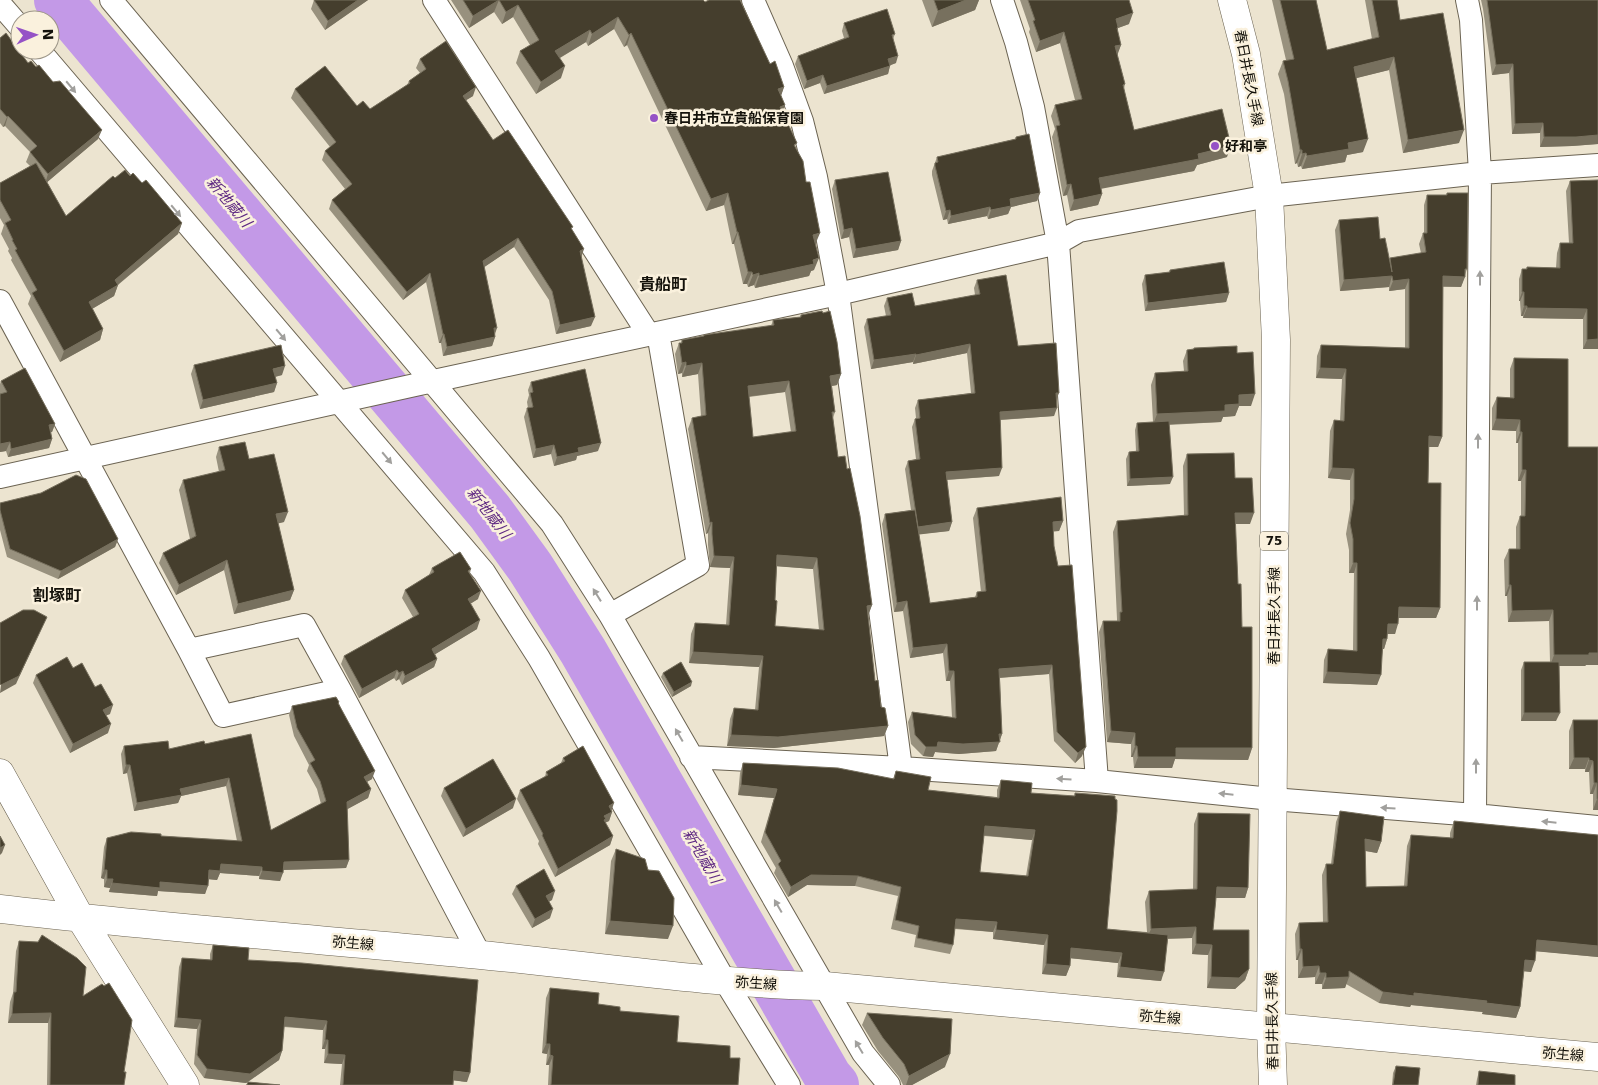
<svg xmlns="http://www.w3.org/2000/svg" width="1598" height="1085" font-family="'DejaVu Sans','Noto Sans JP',sans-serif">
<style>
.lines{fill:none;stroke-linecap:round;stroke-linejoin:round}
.river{stroke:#c399e7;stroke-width:48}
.street-casing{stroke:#6b6352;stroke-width:24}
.secondary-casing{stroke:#6b6352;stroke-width:29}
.primary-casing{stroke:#6b6352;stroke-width:29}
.street{stroke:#fff;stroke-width:22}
.secondary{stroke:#fff;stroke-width:28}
.primary{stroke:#fff;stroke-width:28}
.wall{fill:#98917e;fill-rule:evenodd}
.shaded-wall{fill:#77705e}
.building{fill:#453e2d;stroke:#77705e;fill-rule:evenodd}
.oneway{fill:#a1a09d}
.poi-dot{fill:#9552c6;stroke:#faf1dd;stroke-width:2}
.labels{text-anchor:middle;stroke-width:5;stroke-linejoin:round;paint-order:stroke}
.shield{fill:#faf1dd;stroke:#585449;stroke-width:1}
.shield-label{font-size:12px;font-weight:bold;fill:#13110a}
.street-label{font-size:14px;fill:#13110a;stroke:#faf1dd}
.poi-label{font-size:14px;font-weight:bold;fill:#13110a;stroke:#faf1dd;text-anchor:start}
.water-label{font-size:15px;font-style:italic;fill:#5f2983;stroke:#faf1dd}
.quarter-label{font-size:16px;font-weight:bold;fill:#13110a;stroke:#faf1dd}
</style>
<rect width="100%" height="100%" fill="#ece4d0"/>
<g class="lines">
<path class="river" d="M 58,0 L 490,512 L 530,567 L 583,651 L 828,1077 L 835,1085"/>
<defs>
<path id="street" d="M 111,0 L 552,524 L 610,615 L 863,1053 L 889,1085
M 434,0 L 649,335
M 753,0 L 782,66 L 802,121 L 816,177 L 838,294 L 901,768
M 1002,0 L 1016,42 L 1033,107 L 1058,243 L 1097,781
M 1467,0 L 1471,20 L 1480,173 L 1475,815
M 0,4 L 20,27
M 39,50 L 484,572 L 539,658 L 725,981 L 789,1085
M 0,301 L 189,650 L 223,716 L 340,690
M 0,477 L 415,385 L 838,294 L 1058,243 L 1079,231 L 1269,196 L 1480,173 L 1598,165
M 610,615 L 698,565 L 658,333
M 189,650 L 304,625 L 340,690 L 480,955
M 691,757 L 901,768 L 1097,781 L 1272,799 L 1475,815 L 1598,827"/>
<path id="secondary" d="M 0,773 L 81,919 L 185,1085
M 0,909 C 160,928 321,939 481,955 C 595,966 710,984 825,986 L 1598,1057"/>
<path id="primary" d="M 1232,0 L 1246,54 L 1269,196 L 1276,340 L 1271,1027 L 1273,1085"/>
</defs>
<use href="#street" class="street-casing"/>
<use href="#secondary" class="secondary-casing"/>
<use href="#primary" class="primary-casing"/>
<use href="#street" class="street"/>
<use href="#secondary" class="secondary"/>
<use href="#primary" class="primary"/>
</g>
<path class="wall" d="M 314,0 L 368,0 L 325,30 L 311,9 Z
M 451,0 L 703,0 L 770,64 L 784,87 L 781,95 L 783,112 L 796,148 L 816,245 L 814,270 L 811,271 L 809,276 L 755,288 L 754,285 L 748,287 L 747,284 L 743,284 L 734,244 L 732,244 L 724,205 L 706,211 L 627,45 L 624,47 L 614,29 L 588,46 L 586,42 L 560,58 L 561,78 L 536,94 L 516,63 L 520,51 L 530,45 L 513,17 L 502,24 L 494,12 L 469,28 Z
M 922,0 L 979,0 L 975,10 L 932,27 Z
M 1020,0 L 1129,0 L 1129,24 L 1118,28 L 1117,30 L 1121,45 L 1117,54 L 1125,84 L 1124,89 L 1134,130 L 1227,157 L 1197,165 L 1194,171 L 1101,188 L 1102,194 L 1098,205 L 1070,211 L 1067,195 L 1063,196 L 1052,137 L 1055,129 L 1051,116 L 1055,105 L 1075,100 L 1060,43 L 1036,52 L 1029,32 L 1030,29 Z
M 1272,0 L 1316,0 L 1327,50 L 1372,39 L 1365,0 L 1397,0 L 1400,20 L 1459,143 L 1403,153 L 1389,70 L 1356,78 L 1363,152 L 1347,155 L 1345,162 L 1302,169 L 1301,166 L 1298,167 L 1297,163 L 1295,164 L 1284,94 L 1278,74 L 1283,61 L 1286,60 Z
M 1481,0 L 1598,0 L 1598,144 L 1572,146 L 1540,147 L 1540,133 L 1512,134 L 1509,73 L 1492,75 L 1483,9 Z
M 844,23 L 895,34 L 893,39 L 896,63 L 890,65 L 888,74 L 824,94 L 820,83 L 804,89 L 795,64 L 798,56 L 844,38 L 842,31 Z
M 0,38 L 28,63 L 98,139 L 47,182 L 66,216 L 115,178 L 130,176 L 142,183 L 182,223 L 178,234 L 118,285 L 114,296 L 92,309 L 103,329 L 100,340 L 60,362 L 28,304 L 31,296 L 11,260 L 12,258 L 8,251 L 9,249 L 1,234 L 4,225 L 0,218 L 0,183 L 30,166 L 26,162 L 30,152 L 5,126 L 3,127 L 0,123 Z
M 420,59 L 473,96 L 466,100 L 493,140 L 572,230 L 581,257 L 591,326 L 556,334 L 549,300 L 514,247 L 484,267 L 495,337 L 492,346 L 443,356 L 441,343 L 439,343 L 426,282 L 403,300 L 329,209 L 332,200 L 345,189 L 322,160 L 325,151 L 330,147 L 291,98 L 295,89 L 370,109 L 407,85 L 409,81 L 420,73 L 416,68 Z
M 1016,137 L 1040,193 L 1037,201 L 1011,207 L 1008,214 L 988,219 L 987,216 L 948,224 L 947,219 L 943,220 L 932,175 L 932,171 L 937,157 L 1015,139 Z
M 835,180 L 901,241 L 898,250 L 853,258 L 849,237 L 841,239 L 832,189 Z
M 1570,181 L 1598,349 L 1583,349 L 1583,319 L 1523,318 L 1523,316 L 1521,316 L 1520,301 L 1519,301 L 1519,279 L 1522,269 L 1526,269 L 1527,267 L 1556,268 L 1557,253 L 1560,243 L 1569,243 L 1566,191 Z
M 1447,193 L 1467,269 L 1461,287 L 1443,287 L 1442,437 L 1438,447 L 1429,447 L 1428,483 L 1440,608 L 1436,618 L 1398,618 L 1395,634 L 1387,634 L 1387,639 L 1384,649 L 1383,649 L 1377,685 L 1323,683 L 1324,660 L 1328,649 L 1353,650 L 1354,573 L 1349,573 L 1349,550 L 1346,534 L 1350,510 L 1350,480 L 1328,478 L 1330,431 L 1334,420 L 1340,421 L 1342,379 L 1316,378 L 1317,356 L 1321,345 L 1405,348 L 1405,289 L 1389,291 L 1389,287 L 1340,291 L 1335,230 L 1339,220 L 1380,239 L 1389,260 L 1390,258 L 1421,253 L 1419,244 L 1423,233 L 1424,233 L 1424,205 L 1427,195 L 1446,195 Z
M 1170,270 L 1229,293 L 1226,302 L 1145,311 L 1142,284 L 1145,275 L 1169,272 Z
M 977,280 L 1018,346 L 1056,401 L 1054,416 L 1000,420 L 999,476 L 947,480 L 952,522 L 949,531 L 919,534 L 930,603 L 975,597 L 977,592 L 981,592 L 973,518 L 977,508 L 1063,521 L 1059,531 L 1053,531 L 1054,546 L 1082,756 L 1075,763 L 1054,741 L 1049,674 L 1000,678 L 1002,734 L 996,751 L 959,754 L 935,752 L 933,757 L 923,756 L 911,744 L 908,722 L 912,712 L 952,717 L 950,681 L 946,681 L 943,653 L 910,658 L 903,611 L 894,612 L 882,524 L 885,514 L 911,510 L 905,469 L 908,461 L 916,459 L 912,427 L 915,419 L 916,418 L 915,408 L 918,400 L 971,393 L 967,353 L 913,364 L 913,362 L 871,369 L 864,327 L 867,319 L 886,316 L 884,306 L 887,298 L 915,306 L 975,295 L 974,288 Z
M 801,315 L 841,374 L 837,385 L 832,386 L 835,412 L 833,418 L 838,457 L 872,605 L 868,615 L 875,681 L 881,707 L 888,726 L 884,736 L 774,748 L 727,746 L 730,719 L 734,708 L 755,710 L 759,667 L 689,663 L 691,634 L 695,623 L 726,625 L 730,568 L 710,567 L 708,545 L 708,533 L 706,534 L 688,429 L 692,418 L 701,416 L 698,374 L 682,377 L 682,373 L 678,374 L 675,354 L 679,343 L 681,343 L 682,340 L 703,336 L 704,335 L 771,326 L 773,320 L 800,317 ZM 785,392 L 791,432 L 753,437 L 749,397 ZM 777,566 L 813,569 L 819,630 L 775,626 L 775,600 Z
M 1194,348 L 1237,353 L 1251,406 L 1239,406 L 1235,416 L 1223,417 L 1221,422 L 1169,425 L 1170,484 L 1127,486 L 1126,459 L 1129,452 L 1136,451 L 1135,430 L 1137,423 L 1153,422 L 1151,385 L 1155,373 L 1184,371 L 1183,361 L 1187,350 L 1193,349 Z
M 1514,358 L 1568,447 L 1586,665 L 1585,666 L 1559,666 L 1556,721 L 1521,721 L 1521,670 L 1524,662 L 1550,662 L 1549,621 L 1508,622 L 1507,596 L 1505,596 L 1504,560 L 1509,549 L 1516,549 L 1516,527 L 1520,516 L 1521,516 L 1521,481 L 1518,481 L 1518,443 L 1516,443 L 1516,431 L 1492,430 L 1492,408 L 1497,397 L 1510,398 L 1510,369 Z
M 194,365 L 282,375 L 275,377 L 277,383 L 274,392 L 200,409 L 191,374 Z
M 1,381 L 55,424 L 52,432 L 51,432 L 52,439 L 49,448 L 8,457 L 6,451 L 0,452 L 0,384 Z
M 531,382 L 598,451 L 577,456 L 576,460 L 554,466 L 551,454 L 533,458 L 524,417 L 527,408 L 528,408 L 527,402 L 529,395 L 528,390 Z
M 219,447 L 249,459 L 284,522 L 278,523 L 294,590 L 290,600 L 234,614 L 224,570 L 176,595 L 159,563 L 163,553 L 190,539 L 179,490 L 183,480 L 219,472 L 216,457 Z
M 1187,454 L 1235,478 L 1250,524 L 1235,524 L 1238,584 L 1252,748 L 1248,760 L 1175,759 L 1172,768 L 1134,768 L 1133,757 L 1131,757 L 1131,744 L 1107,742 L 1099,632 L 1103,621 L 1117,621 L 1117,619 L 1113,532 L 1117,521 L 1184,516 L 1183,466 Z
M 0,503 L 118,539 L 115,547 L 58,579 L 7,557 L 0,530 Z
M 432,568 L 471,569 L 470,573 L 478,599 L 470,604 L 477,629 L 435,654 L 437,659 L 434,667 L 402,685 L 399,679 L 396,681 L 394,678 L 359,698 L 341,664 L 344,656 L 413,617 L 402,598 L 405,590 L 429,575 Z
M 73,668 L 110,714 L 106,715 L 108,733 L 70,753 L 33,683 L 36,675 Z
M 663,673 L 691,686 L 672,697 L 661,677 Z
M 339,702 L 339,704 L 372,779 L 367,782 L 371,789 L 368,798 L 347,809 L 349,860 L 346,868 L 283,870 L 280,881 L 259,879 L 259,876 L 220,873 L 217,880 L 209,879 L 205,894 L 158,891 L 157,896 L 109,892 L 110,888 L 104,887 L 104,879 L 101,878 L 104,847 L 107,838 L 161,836 L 237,841 L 226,786 L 181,796 L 178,803 L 134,811 L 127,773 L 123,774 L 121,754 L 124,746 L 169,749 L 205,744 L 271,830 L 321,804 L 317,789 L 307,771 L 309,765 L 294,736 L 289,715 L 292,706 Z
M 1573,720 L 1598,720 L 1598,810 L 1593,810 L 1593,794 L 1590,794 L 1589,772 L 1585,772 L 1585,769 L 1569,769 L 1569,731 Z
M 563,758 L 611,810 L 612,812 L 609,821 L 605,823 L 613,836 L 610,845 L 555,877 L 538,844 L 539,841 L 517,799 L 520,790 L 545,777 L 546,772 L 561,763 Z
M 743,763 L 893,779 L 896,771 L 928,790 L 997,797 L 997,790 L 1001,780 L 1031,793 L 1074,796 L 1075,793 L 1107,929 L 1147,932 L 1145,902 L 1149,891 L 1193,889 L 1194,824 L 1198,813 L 1248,888 L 1245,898 L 1216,898 L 1213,930 L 1249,969 L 1245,980 L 1235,989 L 1207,988 L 1208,955 L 1192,954 L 1192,938 L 1168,939 L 1161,981 L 1117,977 L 1118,963 L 1070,958 L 1070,966 L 1066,976 L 1042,974 L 1044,945 L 993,939 L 993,932 L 955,929 L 953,945 L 950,954 L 914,947 L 916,935 L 891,929 L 898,896 L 855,886 L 807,885 L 788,897 L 774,873 L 776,868 L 761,842 L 774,798 L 738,795 L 740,773 ZM 984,836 L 1032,840 L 1026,876 L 980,872 Z
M 444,788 L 513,808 L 463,837 L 441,796 Z
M 1340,811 L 1381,842 L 1377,853 L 1365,851 L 1366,887 L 1404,886 L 1407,846 L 1411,835 L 1450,838 L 1450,833 L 1454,821 L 1598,835 L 1598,957 L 1536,951 L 1531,972 L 1524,971 L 1520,1007 L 1516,1018 L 1482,1014 L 1483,1012 L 1411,1005 L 1410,1007 L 1379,1003 L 1346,984 L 1345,988 L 1322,989 L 1322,984 L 1315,984 L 1315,977 L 1298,978 L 1298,960 L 1296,960 L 1295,934 L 1299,923 L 1323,922 L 1322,875 L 1326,864 L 1331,864 L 1336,822 Z
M 616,849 L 668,939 L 605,934 L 611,861 Z
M 516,886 L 552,900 L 549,901 L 550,918 L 532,928 L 512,894 Z
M 19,941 L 83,996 L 124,1072 L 124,1085 L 47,1085 L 48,1023 L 8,1023 L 10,1002 L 13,993 L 16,951 Z
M 213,945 L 248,960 L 467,1082 L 453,1080 L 453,1085 L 340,1085 L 342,1064 L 324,1063 L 325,1049 L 322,1049 L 323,1030 L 284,1027 L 282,1051 L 279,1060 L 248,1082 L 280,1085 L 246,1085 L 248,1082 L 246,1083 L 204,1078 L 194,1064 L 197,1029 L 174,1027 L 179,967 L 182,958 L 210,960 L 210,954 Z
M 550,988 L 620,1011 L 677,1042 L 730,1058 L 738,1085 L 548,1085 L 549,1065 L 546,1065 L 547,1054 L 542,1053 L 546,998 Z
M 867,1013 L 945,1067 L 912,1085 L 903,1085 L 899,1077 L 878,1051 L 862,1025 Z
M 1396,1066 L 1418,1085 L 1392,1085 L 1393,1073 Z
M 1479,1071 L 1515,1085 L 1476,1085 L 1477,1079 Z"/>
<path class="shaded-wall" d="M 358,0 L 368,0 L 325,30 L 328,21 Z
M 499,0 L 494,12 L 469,28 L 473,16 Z
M 966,0 L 979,0 L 975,10 L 932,27 L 938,11 Z
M 518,5 L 513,17 L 502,24 L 506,12 Z
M 1133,13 L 1129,24 L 1118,28 L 1114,38 L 1116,19 Z
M 618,17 L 614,29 L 588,46 L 592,34 Z
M 590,30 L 586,42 L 551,63 L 555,51 Z
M 1064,32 L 1060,43 L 1036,52 L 1040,41 Z
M 631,33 L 627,45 L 624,47 L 629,35 Z
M 1121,45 L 1117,56 L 1115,46 Z
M 898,56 L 896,63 L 886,67 L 888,59 Z
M 1394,57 L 1389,70 L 1349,80 L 1354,67 Z
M 1513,64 L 1509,73 L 1492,75 L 1496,65 Z
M 565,66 L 561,78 L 536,94 L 541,82 Z
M 890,66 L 888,74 L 824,94 L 827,86 Z
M 823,75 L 820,83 L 804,89 L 807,81 Z
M 476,87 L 473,96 L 460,104 L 463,96 Z
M 784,87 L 780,99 L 778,89 Z
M 785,105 L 781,117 L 780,107 Z
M 8,116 L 5,126 L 3,127 L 7,117 Z
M 1543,123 L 1540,133 L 1512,134 L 1515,124 Z
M 102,130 L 98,139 L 45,184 L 48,174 Z
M 1464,130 L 1459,143 L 1403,153 L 1408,140 Z
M 1598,135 L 1598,144 L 1572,146 L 1540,147 L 1544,137 Z
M 1368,139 L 1363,152 L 1347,155 L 1345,162 L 1302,169 L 1307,156 L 1348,143 Z
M 1231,146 L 1227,157 L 1197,165 L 1194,171 L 1095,190 L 1099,178 Z
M 1300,150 L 1302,150 L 1297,163 L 1295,164 Z
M 1306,153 L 1301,166 L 1298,167 L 1302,154 Z
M 1071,184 L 1067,195 L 1063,196 L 1067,185 Z
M 728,193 L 724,205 L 706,211 L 711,199 Z
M 1040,193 L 1037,201 L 1011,207 L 1008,214 L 988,219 L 991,210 L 1010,199 Z
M 1102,194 L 1098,205 L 1070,211 L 1074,200 Z
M 990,207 L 987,216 L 948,224 L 951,216 Z
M 950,210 L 947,219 L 943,220 L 946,211 Z
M 182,223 L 178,234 L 115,287 L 118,285 L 114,296 L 85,313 L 89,302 Z
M 852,228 L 849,237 L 841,239 L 844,230 Z
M 737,232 L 738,232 L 734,244 L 732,244 Z
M 820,233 L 815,245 L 813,235 Z
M 518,238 L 514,247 L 480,270 L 483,261 Z
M 901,241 L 898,250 L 853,258 L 856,249 Z
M 584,249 L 581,258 L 580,251 Z
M 819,258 L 814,270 L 811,271 L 809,276 L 755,288 L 759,276 Z
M 748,272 L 752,272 L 747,284 L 743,284 Z
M 430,273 L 426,282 L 403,300 L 407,292 Z
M 759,273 L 754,285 L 748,287 L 753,275 Z
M 1392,276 L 1389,287 L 1340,291 L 1344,280 Z
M 1443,276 L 1465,277 L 1461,287 L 1439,286 Z
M 1409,279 L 1405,289 L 1389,291 L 1393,281 Z
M 1522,292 L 1524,292 L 1520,301 L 1519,301 Z
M 1229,293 L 1226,302 L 1145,311 L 1148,303 Z
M 1524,306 L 1527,306 L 1523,316 L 1521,316 Z
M 1527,308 L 1587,309 L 1583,319 L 1523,318 Z
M 595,317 L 591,326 L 556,334 L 560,325 Z
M 494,328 L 497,328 L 494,337 Z
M 103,329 L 100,340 L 60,362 L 64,351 Z
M 443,334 L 444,334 L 441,343 L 439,343 Z
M 495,337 L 492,346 L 443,356 L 447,347 Z
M 1598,339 L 1598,349 L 1583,349 L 1587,340 Z
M 970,344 L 967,353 L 913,364 L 916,355 Z
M 916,354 L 913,362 L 871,369 L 874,360 Z
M 686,362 L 682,373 L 678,374 L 682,363 Z
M 702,363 L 698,374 L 682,377 L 686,366 Z
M 285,366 L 282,375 L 270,378 L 273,369 Z
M 1320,368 L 1346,369 L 1342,379 L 1316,378 Z
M 841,374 L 837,385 L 826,387 L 830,376 Z
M 789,381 L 785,392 L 744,397 L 748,386 Z
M 277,383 L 274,392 L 200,409 L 203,400 Z
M 1056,393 L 1059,393 L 1056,401 Z
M 1255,394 L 1251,406 L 1239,406 L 1235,416 L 1223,417 L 1221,422 L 1153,425 L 1157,414 L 1225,405 L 1239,395 Z
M 1057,408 L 1054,416 L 997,420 L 1000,412 Z
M 1496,419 L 1520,420 L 1516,431 L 1492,430 Z
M 55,424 L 52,432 L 46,434 L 49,425 Z
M 1520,432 L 1522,432 L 1518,443 L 1516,443 Z
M 1429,436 L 1442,437 L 1438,447 L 1426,447 Z
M 52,439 L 49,448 L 8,457 L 11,449 Z
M 10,442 L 6,451 L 0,452 L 0,444 Z
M 601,443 L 598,451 L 577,456 L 576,460 L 554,466 L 557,457 L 578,448 Z
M 554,445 L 551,454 L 533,458 L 536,449 Z
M 1002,468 L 999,476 L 943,480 L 946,472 Z
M 1332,468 L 1354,469 L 1350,480 L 1328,478 Z
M 1522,470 L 1526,470 L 1521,481 L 1518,481 Z
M 1173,477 L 1170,484 L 1127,486 L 1130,479 Z
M 288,512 L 284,522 L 272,525 L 276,514 Z
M 1235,513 L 1254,513 L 1250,524 L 1231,524 Z
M 1063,521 L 1059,531 L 1049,532 L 1053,522 Z
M 712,522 L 708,533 L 706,534 L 710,523 Z
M 952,522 L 949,531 L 915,535 L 918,527 Z
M 118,539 L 115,547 L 58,579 L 61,571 Z
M 777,555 L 817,558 L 813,569 L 773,566 Z
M 714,556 L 734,557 L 730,568 L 710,567 Z
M 227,560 L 224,570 L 176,595 L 179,585 Z
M 1353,563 L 1357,563 L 1354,573 L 1349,573 Z
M 1509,585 L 1511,585 L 1507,596 L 1505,596 Z
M 294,590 L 290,600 L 234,614 L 238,604 Z
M 481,591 L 478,599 L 465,607 L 468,599 Z
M 907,601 L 903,611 L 894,612 L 897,603 Z
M 872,605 L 868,616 L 867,606 Z
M 1399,607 L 1440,608 L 1436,618 L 1395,618 Z
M 1553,610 L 1549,621 L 1508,622 L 1512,611 Z
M 47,617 L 43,625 L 16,684 L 0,693 L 1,685 Z
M 480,620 L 477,629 L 429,658 L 432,649 Z
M 1388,624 L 1398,624 L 1395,634 L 1384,634 Z
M 1383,639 L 1387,639 L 1384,649 L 1380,649 Z
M 947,644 L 943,653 L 910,658 L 913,648 Z
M 693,652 L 763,656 L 759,667 L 689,663 Z
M 1589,653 L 1598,653 L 1598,665 L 1586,665 L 1585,666 L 1550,666 L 1554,655 Z
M 437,659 L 434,667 L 402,685 L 405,676 Z
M 1052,665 L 1049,674 L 996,678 L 999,669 Z
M 397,670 L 394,678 L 359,698 L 362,689 Z
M 403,671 L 399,679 L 396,681 L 399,673 Z
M 949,671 L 954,671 L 950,681 L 946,681 Z
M 1327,672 L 1381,675 L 1377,685 L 1323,683 Z
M 692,682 L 691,686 L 672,697 L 674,692 Z
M 113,705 L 110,714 L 100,718 L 103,710 Z
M 1524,713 L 1560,713 L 1556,721 L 1521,721 Z
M 111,724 L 108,733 L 70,753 L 73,744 Z
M 888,726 L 884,736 L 774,748 L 727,746 L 731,735 Z
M 1111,731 L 1135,733 L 1131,744 L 1107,742 Z
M 1002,734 L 996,751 L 959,754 L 935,752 L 933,757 L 923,756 L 926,747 L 938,742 Z
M 1135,746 L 1137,746 L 1133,757 L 1131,757 Z
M 1086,747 L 1082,756 L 1075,763 L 1078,753 Z
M 1176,748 L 1252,748 L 1248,760 L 1175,759 L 1172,768 L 1134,768 L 1138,757 Z
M 1574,758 L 1589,758 L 1585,769 L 1569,769 Z
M 1589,760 L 1593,761 L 1589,772 L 1585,772 Z
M 126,765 L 130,765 L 127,773 L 123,774 Z
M 375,771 L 372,779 L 361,785 L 364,777 Z
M 229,778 L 226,786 L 181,796 L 178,803 L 134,811 L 137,803 L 180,789 Z
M 1594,783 L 1597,783 L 1593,794 L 1590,794 Z
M 741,785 L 777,789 L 774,798 L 738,795 Z
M 371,789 L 368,798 L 344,811 L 347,802 Z
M 516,799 L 513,808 L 463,837 L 466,829 Z
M 1597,799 L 1598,799 L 1598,810 L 1593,810 Z
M 614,803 L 611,812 L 609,806 Z
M 612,812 L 609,821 L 604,823 L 603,828 L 604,816 Z
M 985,826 L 1035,830 L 1032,840 L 981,835 Z
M 613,836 L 610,845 L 555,877 L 558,869 Z
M 1365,839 L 1381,842 L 1377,853 L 1361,850 Z
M 5,845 L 2,853 L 0,855 L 0,848 Z
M 349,860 L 346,868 L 281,870 L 284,862 Z
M 221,864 L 262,867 L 259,876 L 220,873 L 217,880 L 206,879 L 209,870 Z
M 104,870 L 107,870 L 104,879 L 101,878 Z
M 262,871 L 283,873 L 280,881 L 259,879 Z
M 811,875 L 858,876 L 855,886 L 807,885 L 788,897 L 791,887 Z
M 107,879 L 113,879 L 110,888 L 104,887 Z
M 160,882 L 208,886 L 205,894 L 158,891 L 157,896 L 109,892 L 112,883 Z
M 1217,887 L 1248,888 L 1245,898 L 1213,898 Z
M 555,891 L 552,900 L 543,905 L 546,896 Z
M 553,909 L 550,918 L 532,928 L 535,919 Z
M 956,919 L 997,922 L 993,932 L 952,928 Z
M 610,921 L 673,926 L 668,939 L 605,934 Z
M 1196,927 L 1192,938 L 1147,939 L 1151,929 Z
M 996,930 L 1048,935 L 1044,945 L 993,939 Z
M 1537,940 L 1598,946 L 1598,957 L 1533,951 Z
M 1196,944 L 1212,945 L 1208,955 L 1192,954 Z
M 1071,948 L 1122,953 L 1118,963 L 1068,958 Z
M 1300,949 L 1302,949 L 1298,960 L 1296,960 Z
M 1525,960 L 1535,961 L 1531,972 L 1521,971 Z
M 1046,964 L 1070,966 L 1066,976 L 1042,974 Z
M 1319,966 L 1315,977 L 1298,978 L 1303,967 Z
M 1120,967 L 1164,972 L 1161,981 L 1117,977 Z
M 1249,969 L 1245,980 L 1235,989 L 1207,988 L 1211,977 Z
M 1320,973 L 1326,973 L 1322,984 L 1315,984 Z
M 1349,977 L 1345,988 L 1322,989 L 1326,978 Z
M 1383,992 L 1414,993 L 1487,1001 L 1483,1012 L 1411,1005 L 1410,1007 L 1379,1003 Z
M 1486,1003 L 1520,1007 L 1516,1018 L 1482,1014 Z
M 51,1013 L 48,1023 L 8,1023 L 12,1014 Z
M 285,1017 L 327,1021 L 323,1030 L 282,1026 Z
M 177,1018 L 201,1020 L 197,1029 L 174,1027 Z
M 325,1040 L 328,1040 L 325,1049 L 322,1049 Z
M 546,1044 L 550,1044 L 547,1054 L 542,1053 Z
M 282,1051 L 279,1060 L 246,1083 L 204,1078 L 207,1069 Z
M 328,1054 L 345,1055 L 342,1064 L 324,1063 Z
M 950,1054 L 945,1067 L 912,1085 L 906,1085 L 909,1076 Z
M 550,1055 L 553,1056 L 549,1065 L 546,1065 Z
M 454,1071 L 470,1073 L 467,1082 L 450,1080 Z"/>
<path class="building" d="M 314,0 L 358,0 L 328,21 Z
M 463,0 L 703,0 L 705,2 L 709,0 L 740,0 L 770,64 L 775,61 L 784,87 L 778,89 L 785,105 L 780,107 L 797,143 L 794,145 L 803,161 L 806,182 L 810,182 L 820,233 L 813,235 L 819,258 L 813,260 L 814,264 L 759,276 L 759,273 L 753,275 L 752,272 L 748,272 L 738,232 L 737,232 L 728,193 L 711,199 L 631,33 L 629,35 L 618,17 L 592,34 L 590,30 L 555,51 L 565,66 L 541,82 L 520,51 L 539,40 L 518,5 L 506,12 L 499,0 L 473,16 Z
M 934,0 L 966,0 L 938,11 Z
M 1028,0 L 1129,0 L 1133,13 L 1116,19 L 1118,27 L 1117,28 L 1121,45 L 1115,46 L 1125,84 L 1123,85 L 1134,130 L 1222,109 L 1231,146 L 1198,154 L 1199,159 L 1099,178 L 1102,194 L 1074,200 L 1071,184 L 1067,185 L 1056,126 L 1060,125 L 1055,105 L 1082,99 L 1064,32 L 1040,41 L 1033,21 L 1035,20 Z
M 1280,0 L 1316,0 L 1327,50 L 1379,37 L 1372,0 L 1397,0 L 1400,20 L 1443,13 L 1464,130 L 1408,140 L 1394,57 L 1354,67 L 1368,139 L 1348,143 L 1349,149 L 1307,156 L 1306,153 L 1302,154 L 1302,150 L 1300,150 L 1288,81 L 1283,61 L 1294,59 Z
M 1487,0 L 1598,0 L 1598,135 L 1576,137 L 1544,137 L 1543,123 L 1515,124 L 1513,64 L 1496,65 Z
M 887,9 L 895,34 L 892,35 L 898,56 L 888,59 L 890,66 L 827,86 L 823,75 L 807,81 L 798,56 L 849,37 L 844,23 Z
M 6,33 L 28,63 L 31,61 L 36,67 L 39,65 L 53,82 L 60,81 L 102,130 L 48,174 L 30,152 L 37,146 L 8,116 L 7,117 L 0,109 L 0,38 Z
M 446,41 L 476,87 L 463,96 L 493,140 L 508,130 L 573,227 L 571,228 L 584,249 L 580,251 L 595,317 L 560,325 L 552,291 L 518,238 L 483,261 L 497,328 L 494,328 L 495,337 L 447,347 L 444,334 L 443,334 L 430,273 L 407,292 L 332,200 L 352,184 L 325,151 L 336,142 L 295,89 L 325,66 L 357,106 L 363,101 L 370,109 L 410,83 L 409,81 L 426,69 L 420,59 Z
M 1029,134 L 1040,193 L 1010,199 L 1011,206 L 991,210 L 990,207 L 951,216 L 950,210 L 946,211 L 935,166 L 935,163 L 938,162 L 937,157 L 1016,139 L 1016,137 Z
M 36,163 L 66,216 L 113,176 L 115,178 L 125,170 L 130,176 L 133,173 L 142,183 L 146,180 L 182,223 L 115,280 L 118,285 L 89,302 L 103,329 L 64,351 L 32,293 L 37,290 L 15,250 L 17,249 L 12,240 L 13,240 L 5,223 L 11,220 L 0,200 L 0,183 Z
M 888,172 L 901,241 L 856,249 L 852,228 L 844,230 L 835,180 Z
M 1598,180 L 1598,339 L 1587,340 L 1587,309 L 1527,308 L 1527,306 L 1524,306 L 1524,292 L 1522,292 L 1522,269 L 1527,269 L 1527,267 L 1560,268 L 1560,243 L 1573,243 L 1570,181 Z
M 1447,193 L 1468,193 L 1467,269 L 1465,269 L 1465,277 L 1443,276 L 1442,437 L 1429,436 L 1428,483 L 1441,483 L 1440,608 L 1399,607 L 1398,624 L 1388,624 L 1387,639 L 1383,639 L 1381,675 L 1327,672 L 1328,649 L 1357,651 L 1357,563 L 1353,563 L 1353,539 L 1350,523 L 1354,499 L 1354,469 L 1332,468 L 1334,420 L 1344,421 L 1346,369 L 1320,368 L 1321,345 L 1409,348 L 1409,279 L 1393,281 L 1392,276 L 1344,280 L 1339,220 L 1378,217 L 1380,239 L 1385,238 L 1392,272 L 1390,258 L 1426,252 L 1423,233 L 1427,233 L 1427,195 L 1447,195 Z
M 1224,262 L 1229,293 L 1148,303 L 1145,275 L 1170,272 L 1170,270 Z
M 1006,275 L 1018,346 L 1056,343 L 1059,393 L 1056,393 L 1057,408 L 1000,412 L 1002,468 L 946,472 L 952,522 L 918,527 L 908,461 L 920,459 L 915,419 L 920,418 L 918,400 L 975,393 L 970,344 L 916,355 L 916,354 L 874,360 L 867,319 L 891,315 L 887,298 L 912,293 L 915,306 L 980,294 L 977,280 Z
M 822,311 L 823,313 L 830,311 L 837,342 L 841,374 L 830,376 L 835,412 L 832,412 L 838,457 L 845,456 L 847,469 L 850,468 L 860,516 L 872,605 L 867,606 L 875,681 L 878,680 L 881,707 L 885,708 L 888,726 L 778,737 L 731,735 L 734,708 L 758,710 L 763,656 L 693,652 L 695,623 L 729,625 L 734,557 L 714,556 L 712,534 L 712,522 L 710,523 L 692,418 L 706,415 L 702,363 L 686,366 L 686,362 L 682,363 L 679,343 L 682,343 L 682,340 L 704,336 L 704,335 L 774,325 L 773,320 L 801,317 L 801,315 ZM 789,381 L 796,431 L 753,437 L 748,386 ZM 777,555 L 817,558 L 824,630 L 775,626 L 777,601 L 775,600 Z
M 281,345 L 285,366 L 273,369 L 277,383 L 203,400 L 194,365 Z
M 1237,346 L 1237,353 L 1253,352 L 1255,394 L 1239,395 L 1239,404 L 1225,405 L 1225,411 L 1157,414 L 1155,373 L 1188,371 L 1187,350 L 1194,349 L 1194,348 Z
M 1514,358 L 1568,359 L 1568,447 L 1598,447 L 1598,653 L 1589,653 L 1589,655 L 1554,655 L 1553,610 L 1512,611 L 1511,585 L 1509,585 L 1509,549 L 1520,549 L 1520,516 L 1525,516 L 1526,470 L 1522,470 L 1522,432 L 1520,432 L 1520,420 L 1496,419 L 1497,397 L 1514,398 Z
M 25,368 L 55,424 L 49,425 L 52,439 L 11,449 L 10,442 L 0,444 L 0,394 L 7,392 L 1,381 Z
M 585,369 L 601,443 L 578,448 L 579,452 L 557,457 L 554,445 L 536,449 L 527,408 L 533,407 L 530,393 L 533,392 L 531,382 Z
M 1169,421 L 1173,477 L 1130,479 L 1129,452 L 1139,451 L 1137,423 Z
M 245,442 L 249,459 L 274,454 L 288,512 L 276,514 L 294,590 L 238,604 L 227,560 L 179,585 L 163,553 L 196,536 L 183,480 L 225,470 L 219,447 Z
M 1234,453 L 1235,478 L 1252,478 L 1254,513 L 1235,513 L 1238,584 L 1241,584 L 1242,627 L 1252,627 L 1252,748 L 1176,748 L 1176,757 L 1138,757 L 1137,746 L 1135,746 L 1135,733 L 1111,731 L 1103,621 L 1120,621 L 1120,612 L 1122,612 L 1117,521 L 1188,515 L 1187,454 Z
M 76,475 L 86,479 L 118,539 L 61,571 L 10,549 L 0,510 L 0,503 L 41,493 Z
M 1061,497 L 1063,521 L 1053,522 L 1054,546 L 1058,566 L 1072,565 L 1086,747 L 1078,753 L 1057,732 L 1052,665 L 999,669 L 1002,734 L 999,734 L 1000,742 L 963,744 L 938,742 L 937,747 L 926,747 L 915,735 L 912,712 L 956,718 L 954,671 L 949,671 L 947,644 L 913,648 L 907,601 L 897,603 L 885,514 L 915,510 L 930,603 L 977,597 L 977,592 L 986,591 L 977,508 Z
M 460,552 L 471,569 L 468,571 L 481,591 L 468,599 L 480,620 L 432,649 L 437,659 L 405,676 L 403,671 L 399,673 L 397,670 L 362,689 L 344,656 L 419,614 L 405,590 L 434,572 L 432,568 Z
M 23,610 L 34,610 L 47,617 L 19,676 L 1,685 L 0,684 L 0,623 Z
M 67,657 L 73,668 L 82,663 L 95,687 L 101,684 L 113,705 L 103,710 L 111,724 L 73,744 L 36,675 Z
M 681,662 L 692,682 L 674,692 L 663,673 Z
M 1524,662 L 1559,662 L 1560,713 L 1524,713 Z
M 336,697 L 339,702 L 338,703 L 375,771 L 364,777 L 371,789 L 347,802 L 349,860 L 284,862 L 283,873 L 262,871 L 262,867 L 221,864 L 220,871 L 209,870 L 208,886 L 160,882 L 160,888 L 112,883 L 113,879 L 107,879 L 107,870 L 104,870 L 107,838 L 131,832 L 161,834 L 161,836 L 242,841 L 229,778 L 180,789 L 182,795 L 137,803 L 130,765 L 126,765 L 124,746 L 168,741 L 169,749 L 204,741 L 205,744 L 251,734 L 271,830 L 326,801 L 320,781 L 310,763 L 315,760 L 297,728 L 292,706 Z
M 1573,720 L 1598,720 L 1598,799 L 1597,799 L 1597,783 L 1594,783 L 1593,761 L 1589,760 L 1589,758 L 1574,758 Z
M 583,746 L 614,803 L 609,806 L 612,812 L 604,816 L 606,819 L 604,820 L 613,836 L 558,869 L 542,835 L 543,834 L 520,790 L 548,775 L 546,772 L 565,761 L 563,758 Z
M 493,759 L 516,799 L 466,829 L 444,788 Z
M 743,763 L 838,768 L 894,779 L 896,771 L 902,772 L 931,777 L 928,790 L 999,798 L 1001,780 L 1032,783 L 1031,793 L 1075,796 L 1075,793 L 1115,796 L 1115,799 L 1117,800 L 1117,811 L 1107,929 L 1168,935 L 1164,972 L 1120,967 L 1122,953 L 1071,948 L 1070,966 L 1046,964 L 1048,935 L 996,930 L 997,922 L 956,919 L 953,945 L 917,938 L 919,926 L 895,920 L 901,887 L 858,876 L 811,875 L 791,887 L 778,864 L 781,861 L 765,832 L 777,789 L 741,785 ZM 985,826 L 1035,830 L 1028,876 L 980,872 Z
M 1340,811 L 1384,817 L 1381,842 L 1365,839 L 1366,887 L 1407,886 L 1411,835 L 1453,838 L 1454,821 L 1598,835 L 1598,946 L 1537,940 L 1535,961 L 1525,960 L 1520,1007 L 1486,1003 L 1487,1001 L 1414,993 L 1414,996 L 1383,992 L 1349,971 L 1349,977 L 1326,978 L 1326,973 L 1320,973 L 1319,966 L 1303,967 L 1302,949 L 1300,949 L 1299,923 L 1328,922 L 1326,864 L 1333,864 Z
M 1198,813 L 1250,814 L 1248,888 L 1217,887 L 1213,930 L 1249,930 L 1249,969 L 1239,978 L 1211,977 L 1212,945 L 1196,944 L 1196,927 L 1151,929 L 1149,891 L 1197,889 Z
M 0,836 L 5,845 L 0,848 Z
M 616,849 L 645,859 L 648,870 L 659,871 L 674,898 L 673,926 L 610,921 Z
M 544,869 L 555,891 L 546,896 L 553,909 L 535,919 L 516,886 Z
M 42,935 L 77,958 L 86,967 L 83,996 L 102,984 L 104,986 L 109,983 L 132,1020 L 124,1072 L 126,1072 L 124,1085 L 50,1085 L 51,1013 L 12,1014 L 14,992 L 16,992 L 19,941 L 38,942 Z
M 213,945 L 249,948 L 248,960 L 302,963 L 478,980 L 470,1073 L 454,1071 L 453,1085 L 343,1085 L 345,1055 L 328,1054 L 328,1040 L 325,1040 L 327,1021 L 285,1017 L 282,1051 L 250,1074 L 207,1069 L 197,1055 L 201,1020 L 177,1018 L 182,958 L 212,960 Z
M 550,988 L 599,993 L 598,1004 L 620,1007 L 620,1011 L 679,1016 L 677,1042 L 730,1046 L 730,1058 L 740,1058 L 738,1085 L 551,1085 L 553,1056 L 550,1055 L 550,1044 L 546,1044 Z
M 867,1013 L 952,1019 L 950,1054 L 909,1076 L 904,1064 L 883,1038 Z
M 1396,1066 L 1420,1068 L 1418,1085 L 1393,1085 Z
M 1479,1071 L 1515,1075 L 1515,1085 L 1478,1085 Z
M 248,1082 L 280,1085 L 247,1085 Z"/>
<defs><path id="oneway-solid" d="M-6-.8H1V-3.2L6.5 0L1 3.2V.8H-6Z" transform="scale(1.25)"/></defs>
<g class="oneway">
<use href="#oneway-solid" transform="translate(71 87) rotate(50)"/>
<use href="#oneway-solid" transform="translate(176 211) rotate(50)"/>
<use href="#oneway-solid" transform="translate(1480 278) rotate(-90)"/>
<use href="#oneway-solid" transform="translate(281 335) rotate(50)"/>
<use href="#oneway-solid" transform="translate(1478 441) rotate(-90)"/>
<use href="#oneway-solid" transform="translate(387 458) rotate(50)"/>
<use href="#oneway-solid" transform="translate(597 595) rotate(-122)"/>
<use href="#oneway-solid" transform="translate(1477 603) rotate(-90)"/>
<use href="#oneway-solid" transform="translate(679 735) rotate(-120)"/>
<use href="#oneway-solid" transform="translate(1476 766) rotate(-90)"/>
<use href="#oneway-solid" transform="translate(1064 779) rotate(-176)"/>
<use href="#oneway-solid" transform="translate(1226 794) rotate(-174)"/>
<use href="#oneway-solid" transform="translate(1388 808) rotate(-176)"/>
<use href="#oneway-solid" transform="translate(1549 822) rotate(-174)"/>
<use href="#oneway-solid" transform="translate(778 906) rotate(-120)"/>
<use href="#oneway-solid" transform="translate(859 1047) rotate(-121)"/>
</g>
<g class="poi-dot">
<circle cx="654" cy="118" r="5"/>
<circle cx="1215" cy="146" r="5"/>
</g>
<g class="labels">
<rect class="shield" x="1260" y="531.5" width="28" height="19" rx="4"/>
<g class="shield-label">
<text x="1274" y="545">75</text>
</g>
<g class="street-label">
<text transform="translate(1249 78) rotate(79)" y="5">春日井長久手線</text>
<text transform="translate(1274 616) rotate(-90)" y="5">春日井長久手線</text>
<text transform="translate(353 943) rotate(5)" y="5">弥生線</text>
<text transform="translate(756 983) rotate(4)" y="5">弥生線</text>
<text transform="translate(1160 1017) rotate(5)" y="5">弥生線</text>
<text transform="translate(1272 1021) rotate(-91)" y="5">春日井長久手線</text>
<text transform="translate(1563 1054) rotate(5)" y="5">弥生線</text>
</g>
<g class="poi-label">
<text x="664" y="123">春日井市立貴船保育園</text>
<text x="1225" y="151">好和亭</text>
</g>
<g class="water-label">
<text transform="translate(229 202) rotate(50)" y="5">新地蔵川</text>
<text transform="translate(489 513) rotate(52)" y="5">新地蔵川</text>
<text transform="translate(702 856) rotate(60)" y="5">新地蔵川</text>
</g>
<g class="quarter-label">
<text x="663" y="290">貴船町</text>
<text x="57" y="601">割塚町</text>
</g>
</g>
<g transform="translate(35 35) rotate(88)"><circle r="24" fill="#faf1dd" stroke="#9e9789"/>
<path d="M0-4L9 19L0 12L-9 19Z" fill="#9552c6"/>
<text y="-8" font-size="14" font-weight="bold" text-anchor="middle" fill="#13110a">N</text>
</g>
</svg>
